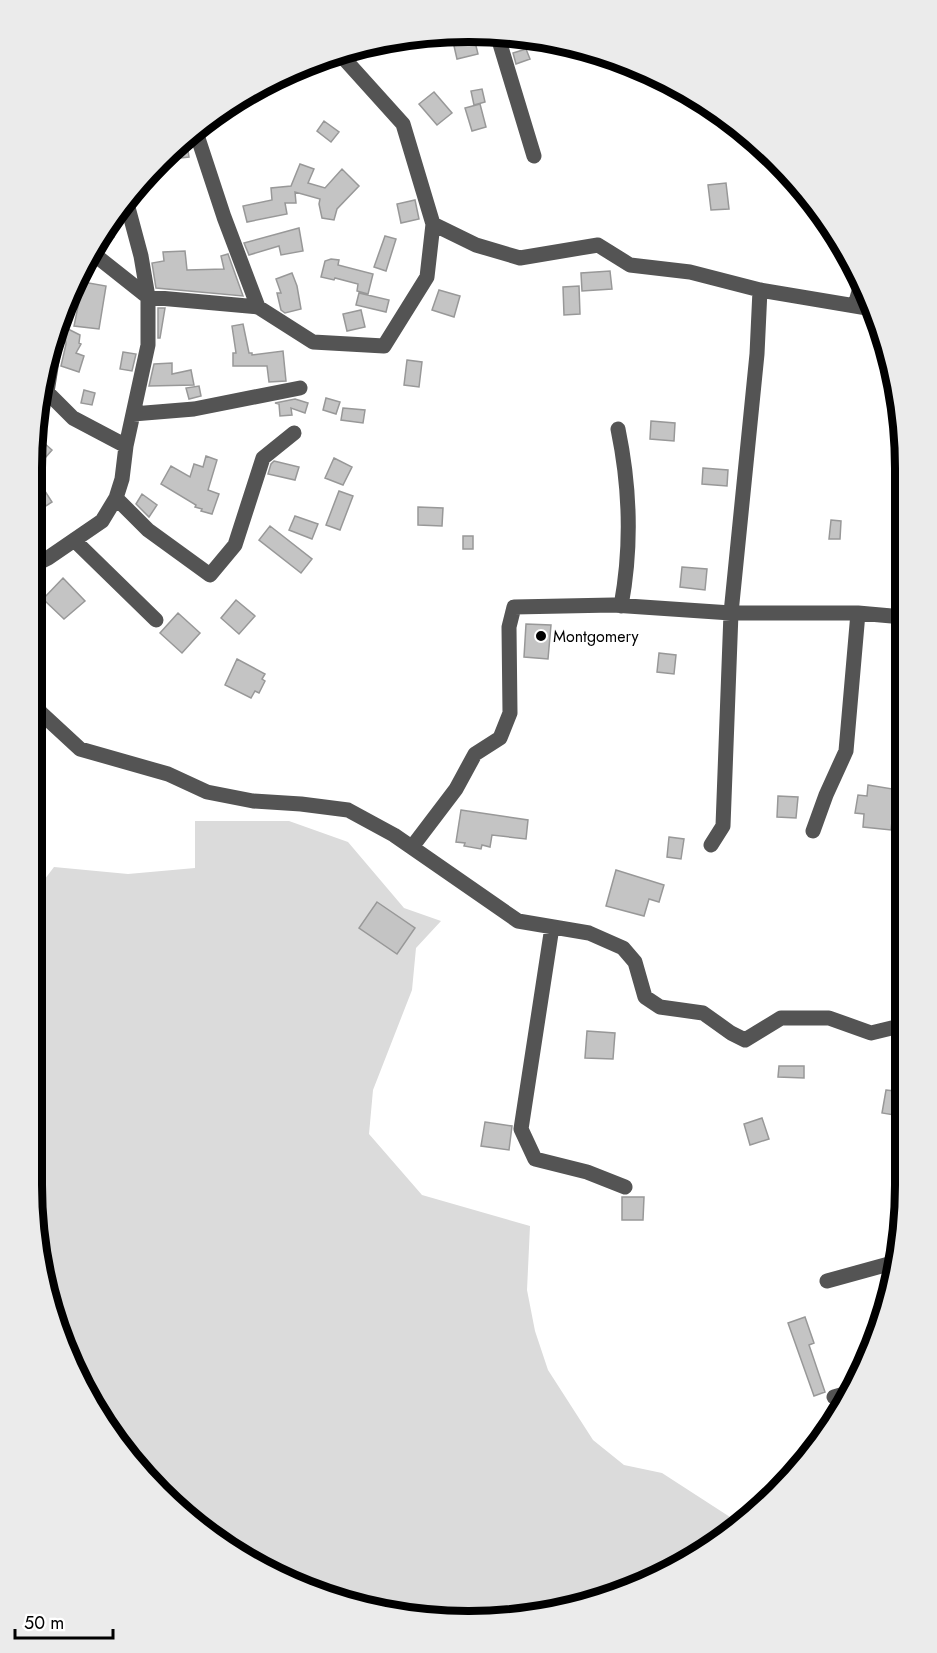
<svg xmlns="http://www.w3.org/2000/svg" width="937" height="1653" font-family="Jost,sans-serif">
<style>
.green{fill:#dbdbdb}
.building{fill:#c4c4c4;stroke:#989898;stroke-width:1.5}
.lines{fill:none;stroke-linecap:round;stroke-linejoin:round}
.minor{stroke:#545454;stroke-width:15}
.poi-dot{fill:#000;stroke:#fff;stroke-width:2}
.labels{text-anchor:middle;stroke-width:4.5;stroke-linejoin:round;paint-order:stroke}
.poi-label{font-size:16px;fill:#000;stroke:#fff;text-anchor:start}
.rim{fill:none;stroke:#000;stroke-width:8}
</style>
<rect width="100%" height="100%" fill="#fff"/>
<path class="green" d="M 195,821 L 289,821 L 348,842 L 404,908 L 441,921 L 416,948 L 412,990 L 373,1090 L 369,1134 L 422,1195 L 530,1226 L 527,1290 L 535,1331 L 548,1370 L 593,1440 L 624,1465 L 662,1473 L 730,1517 L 746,1520 L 635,1588 L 497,1621 L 355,1607 L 225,1548 L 122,1450 L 55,1325 L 32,1184 L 32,1066 L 40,1036 L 32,1003 L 32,896 L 54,867 L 128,874 L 195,868 Z"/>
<path class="building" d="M 451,33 L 473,34 L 478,54 L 457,59 Z
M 526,49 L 530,59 L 516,64 L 513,53 Z
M 482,89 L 485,102 L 474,105 L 471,91 Z
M 434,92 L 452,113 L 437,125 L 419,104 Z
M 480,104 L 486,127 L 472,131 L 465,108 Z
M 324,121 L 339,132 L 331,142 L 317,131 Z
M 186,137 L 189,157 L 171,159 L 170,152 Z
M 300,164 L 314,169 L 308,183 L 325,188 L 342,169 L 359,186 L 337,209 L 334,220 L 322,218 L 319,204 L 320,199 L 295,192 L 296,203 L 285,203 L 287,214 L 247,222 L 243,206 L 272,200 L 271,188 L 291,186 Z
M 726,183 L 729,209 L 711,210 L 708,185 Z
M 415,200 L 419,219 L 401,223 L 397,204 Z
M 113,218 L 114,237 L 99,238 L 104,231 Z
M 299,228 L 303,251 L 281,255 L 279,246 L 249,255 L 244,243 Z
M 385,236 L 396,239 L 386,271 L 374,267 Z
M 185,251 L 187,270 L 224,269 L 221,256 L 228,254 L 243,296 L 156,288 L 152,263 L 164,261 L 163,252 Z
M 331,259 L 339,260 L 338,265 L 373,274 L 368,294 L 357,291 L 358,284 L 335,278 L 334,280 L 321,277 L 325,261 Z
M 610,271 L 612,289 L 582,291 L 581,273 Z
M 292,273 L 297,286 L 301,309 L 285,313 L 281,310 L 277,293 L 281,293 L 276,279 Z
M 83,282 L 106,286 L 99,329 L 74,326 Z
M 579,286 L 580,314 L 564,315 L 563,287 Z
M 439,290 L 460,296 L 454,317 L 432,310 Z
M 359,293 L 389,300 L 386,312 L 356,305 Z
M 158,308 L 165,308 L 160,338 L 158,338 Z
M 361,310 L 365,327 L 347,331 L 343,314 Z
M 243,324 L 249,353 L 252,353 L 252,355 L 283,351 L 286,381 L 269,382 L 267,366 L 233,366 L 233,353 L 236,353 L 232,326 Z
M 64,327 L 80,335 L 79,343 L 81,344 L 76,353 L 84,356 L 79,372 L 61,366 L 66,344 Z
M 123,352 L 136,354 L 132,371 L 120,369 Z
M 407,360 L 422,362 L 419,387 L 404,385 Z
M 172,363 L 172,374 L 191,370 L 194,385 L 149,386 L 154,364 Z
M 199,386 L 201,396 L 189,399 L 186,388 Z
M 84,390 L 95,393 L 92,405 L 81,403 Z
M 326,398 L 340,402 L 336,414 L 323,410 Z
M 295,399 L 308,403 L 305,413 L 291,408 L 292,415 L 280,416 L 279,404 L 275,403 Z
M 343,408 L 365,410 L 363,423 L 341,420 Z
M 651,421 L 675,423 L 674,441 L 650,439 Z
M 34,434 L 52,450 L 38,466 L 32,461 Z
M 206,456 L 217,460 L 208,490 L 219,494 L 212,514 L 201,511 L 202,509 L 195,507 L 196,505 L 161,484 L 171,466 L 190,477 L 194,464 L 203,467 Z
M 334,458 L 352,467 L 343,485 L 325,478 Z
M 274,461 L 299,467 L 295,480 L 268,474 L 271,464 Z
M 703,468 L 728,470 L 727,486 L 702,484 Z
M 41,485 L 52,502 L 32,515 L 32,490 Z
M 339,491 L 353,496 L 340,530 L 326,525 Z
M 142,494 L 157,505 L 149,517 L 136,504 Z
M 418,507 L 443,508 L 442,526 L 418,525 Z
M 295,516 L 318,524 L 312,539 L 289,530 Z
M 831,520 L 841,521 L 840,539 L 829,539 Z
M 270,526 L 312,559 L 301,573 L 259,540 Z
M 463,536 L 473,536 L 473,549 L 463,549 Z
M 682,567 L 707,569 L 705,590 L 680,587 Z
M 63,578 L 85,601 L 64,619 L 43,599 Z
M 236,600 L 255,616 L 239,634 L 221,618 Z
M 178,613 L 200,633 L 182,653 L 160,633 Z
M 526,624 L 551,625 L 548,659 L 524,657 Z
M 659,653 L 676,655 L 674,674 L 657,672 Z
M 237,659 L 265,674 L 262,679 L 265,681 L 259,693 L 255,691 L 251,698 L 225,685 Z
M 868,785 L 899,790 L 897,805 L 894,804 L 891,830 L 863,827 L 864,814 L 855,813 L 858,795 L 867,796 Z
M 778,796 L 798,797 L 796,818 L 777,817 Z
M 461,810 L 528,820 L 526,839 L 492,835 L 490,847 L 482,845 L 481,849 L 464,846 L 465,843 L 456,842 Z
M 669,837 L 684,839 L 681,859 L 667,857 Z
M 616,870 L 664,885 L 659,902 L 649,899 L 644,916 L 606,906 Z
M 377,902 L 415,928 L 397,954 L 359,928 Z
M 587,1031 L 615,1033 L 613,1059 L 585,1058 Z
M 779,1066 L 804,1066 L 804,1078 L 778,1077 Z
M 886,1090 L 903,1092 L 900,1116 L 882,1113 Z
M 762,1118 L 769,1139 L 750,1145 L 744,1124 Z
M 485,1122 L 512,1126 L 509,1150 L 481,1146 Z
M 622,1197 L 644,1197 L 643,1220 L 622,1220 Z
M 805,1317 L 814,1343 L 809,1345 L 825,1392 L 814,1396 L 788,1323 Z"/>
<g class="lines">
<path class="minor" d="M 497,34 L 534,156
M 339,53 L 403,124 L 433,224 L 476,245 L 520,258 L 598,245 L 630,265 L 690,272 L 760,290 L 873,309
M 195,129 L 224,217 L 258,307
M 90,251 L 148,297 L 258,307 L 313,342 L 384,346 L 427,277 L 433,224
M 855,305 L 861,285
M 56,336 L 47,392 L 73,418 L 126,446
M 133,414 L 194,409 L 300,388
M 618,429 C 630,487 632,547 621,606
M 116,498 L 148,530 L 210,575 L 235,545 L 263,458 L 294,433
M 74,540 L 156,620
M 32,566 L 48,558 L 102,521 L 116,498 L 122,479 L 126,446 L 148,345 L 148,297 L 141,256 L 126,200
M 32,700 L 41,713 L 80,749 L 168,774 L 207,792 L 253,801 L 301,804 L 348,810 L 394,835 L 518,921 L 589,933 L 623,948 L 635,962 L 645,997 L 660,1007 L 703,1013 L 731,1033 L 745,1040 L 781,1018 L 829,1018 L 871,1033 L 904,1025
M 813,831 L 826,795 L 846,751 L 858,613
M 901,836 L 903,844
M 711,845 L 723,826 L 731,613 L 757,354 L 760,290
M 412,847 L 456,789 L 475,754 L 500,738 L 510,713 L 509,627 L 514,607 L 613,605 L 731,613 L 858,613 L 903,617
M 552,927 L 521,1129 L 535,1159 L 587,1172 L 625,1187
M 827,1281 L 896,1262
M 834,1397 L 851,1392"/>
</g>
<circle class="poi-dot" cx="541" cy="636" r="6"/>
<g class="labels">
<g class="poi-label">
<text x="553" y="642">Montgomery</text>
</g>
</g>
<path d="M0 0H937V1653H0ZM468 42H469A426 426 0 0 1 895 468V1185A426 426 0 0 1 469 1611H468A426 426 0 0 1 42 1185V468A426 426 0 0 1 468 42Z" fill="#ebebeb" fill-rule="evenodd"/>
<path class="rim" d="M468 42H469A426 426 0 0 1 895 468V1185A426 426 0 0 1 469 1611H468A426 426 0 0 1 42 1185V468A426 426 0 0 1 468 42Z"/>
<path d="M15 1629v9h98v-9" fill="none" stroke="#000000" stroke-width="3"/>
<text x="24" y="1629" font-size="18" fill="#000000" stroke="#ffffff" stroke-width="4.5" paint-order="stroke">50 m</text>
</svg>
